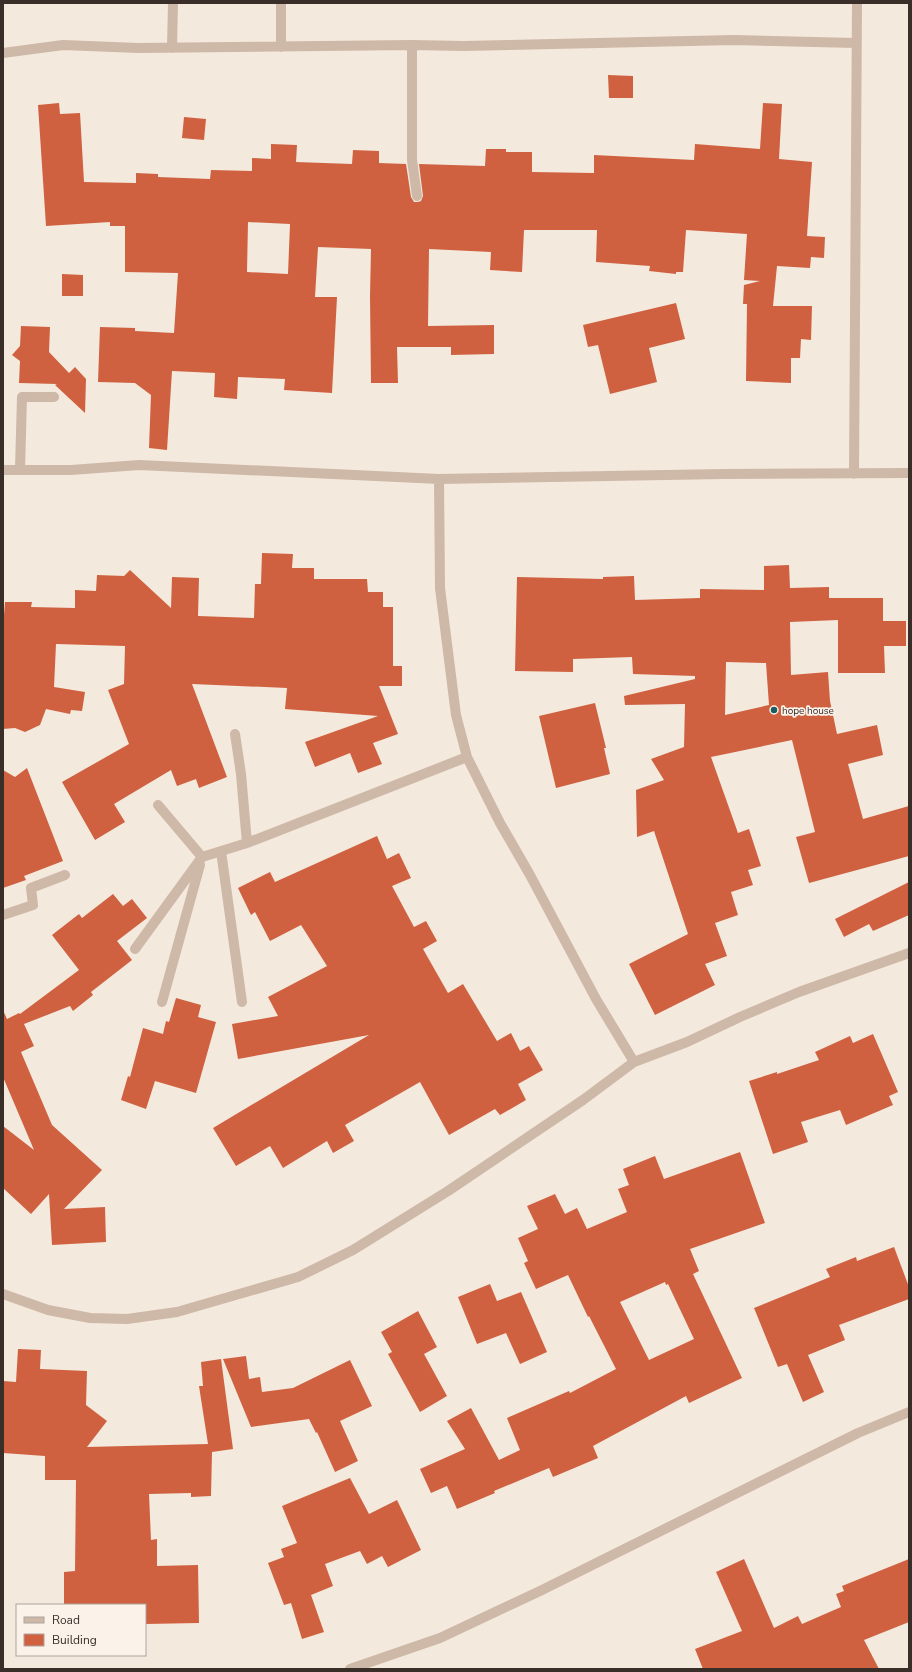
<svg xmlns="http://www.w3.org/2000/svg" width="912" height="1672" font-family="'Nunito Sans',sans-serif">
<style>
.building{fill:#cf6140;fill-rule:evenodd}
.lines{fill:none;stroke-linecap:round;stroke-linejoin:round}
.minor{stroke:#ceb8a8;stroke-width:10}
.poi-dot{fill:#1a5c5f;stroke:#fbf3ea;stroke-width:1.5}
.labels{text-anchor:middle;stroke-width:3.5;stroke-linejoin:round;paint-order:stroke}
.poi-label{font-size:10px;fill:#3a2e29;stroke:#fbf3ea;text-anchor:start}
</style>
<rect width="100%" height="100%" fill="#f4e9dd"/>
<path class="building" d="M 608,75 L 633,76 L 633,98 L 609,98 Z
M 59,103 L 60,114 L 80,113 L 84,182 L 136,183 L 136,173 L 158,174 L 158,177 L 210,179 L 211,170 L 252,171 L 252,158 L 271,159 L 271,144 L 297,145 L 296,162 L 352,164 L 353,150 L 379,151 L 379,163 L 406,164 L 411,197 L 414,202 L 418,202 L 421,201 L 423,196 L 419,164 L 485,166 L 486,149 L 506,149 L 506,152 L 532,152 L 532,172 L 594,173 L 594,155 L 694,160 L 695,144 L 760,149 L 763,103 L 782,104 L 779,159 L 812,162 L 807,236 L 825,237 L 824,258 L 811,257 L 810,268 L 777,266 L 773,306 L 812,306 L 811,340 L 801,339 L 800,358 L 791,358 L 791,383 L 746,381 L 747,304 L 743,304 L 744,285 L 760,281 L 744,280 L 747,234 L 686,230 L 683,272 L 676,272 L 676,274 L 649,271 L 650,266 L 596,262 L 597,230 L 524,230 L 522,272 L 490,270 L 491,252 L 429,249 L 428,326 L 494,325 L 494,354 L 451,355 L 451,347 L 397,347 L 398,383 L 371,383 L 370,297 L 371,249 L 318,247 L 315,297 L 337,297 L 332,393 L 284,390 L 285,379 L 238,377 L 237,399 L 214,397 L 215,373 L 172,371 L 167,450 L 149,448 L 151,395 L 135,383 L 98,382 L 100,327 L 135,328 L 135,331 L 174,333 L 178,273 L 125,272 L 125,226 L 110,226 L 110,222 L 46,226 L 38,105 ZM 248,222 L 290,224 L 288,274 L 247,272 Z
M 184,117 L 206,119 L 204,140 L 182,138 Z
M 62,274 L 83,275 L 83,296 L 62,296 Z
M 676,303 L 685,339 L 649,348 L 657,382 L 610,394 L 598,345 L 588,347 L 583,325 Z
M 21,326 L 50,327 L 49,352 L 69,373 L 75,367 L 86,379 L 85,413 L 55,385 L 57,384 L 19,383 L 20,361 L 12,355 L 20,346 Z
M 262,553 L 293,554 L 292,568 L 314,568 L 314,579 L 367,579 L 368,592 L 383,592 L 383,607 L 393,607 L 393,666 L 402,666 L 402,686 L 379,686 L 398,734 L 373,743 L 382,764 L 358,773 L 350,753 L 315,767 L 305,742 L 378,716 L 285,709 L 287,688 L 192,684 L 227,777 L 199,788 L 196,779 L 177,786 L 171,770 L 114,804 L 125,822 L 95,840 L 62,782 L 129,744 L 108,690 L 124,684 L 125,646 L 56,644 L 54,687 L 85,692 L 82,711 L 71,710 L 70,714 L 46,709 L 40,725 L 25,732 L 15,728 L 3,729 L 3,615 L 4,615 L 5,602 L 32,602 L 31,607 L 75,608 L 75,590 L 96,591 L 97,575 L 124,576 L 130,570 L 171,608 L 172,577 L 199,578 L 198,616 L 254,618 L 255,584 L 261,584 Z
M 789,565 L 790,588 L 829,587 L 829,598 L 883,598 L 883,621 L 906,621 L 906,646 L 884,646 L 885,673 L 838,673 L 838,620 L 790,622 L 791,675 L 828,672 L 830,701 L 837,734 L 877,725 L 883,755 L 848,764 L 863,819 L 909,806 L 909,856 L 809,883 L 796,837 L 815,832 L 792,740 L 711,757 L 738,833 L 749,829 L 761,866 L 748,870 L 753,885 L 731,892 L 738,915 L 715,923 L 727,956 L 705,964 L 715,985 L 655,1015 L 629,964 L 688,934 L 654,831 L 637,837 L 636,790 L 664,780 L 651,759 L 684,747 L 685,704 L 625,705 L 624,696 L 695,679 L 695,676 L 633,674 L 632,657 L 573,659 L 573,672 L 515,671 L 517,577 L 603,579 L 603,577 L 634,576 L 635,600 L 700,598 L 700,589 L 764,590 L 764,566 ZM 726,662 L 766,663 L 769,705 L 725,715 Z
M 595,703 L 606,748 L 604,748 L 610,774 L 556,788 L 539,716 Z
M 27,768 L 63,861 L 24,876 L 26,880 L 3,888 L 3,770 L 15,777 Z
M 377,836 L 387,859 L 399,853 L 411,878 L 392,886 L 414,927 L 426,921 L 437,941 L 423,949 L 448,993 L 463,984 L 497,1041 L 511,1033 L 520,1051 L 529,1046 L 543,1070 L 518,1084 L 526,1100 L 500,1115 L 495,1109 L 449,1135 L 420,1082 L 345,1125 L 354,1141 L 333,1153 L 327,1141 L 283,1168 L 270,1146 L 236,1166 L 213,1128 L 369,1035 L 238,1059 L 232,1024 L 278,1016 L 268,997 L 327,966 L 301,925 L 270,941 L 255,912 L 251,915 L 238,888 L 270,872 L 275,882 Z
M 909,882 L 909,915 L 873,931 L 869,924 L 844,937 L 835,919 Z
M 113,894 L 123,906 L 132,899 L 147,918 L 117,941 L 132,960 L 91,992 L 93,995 L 73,1011 L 70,1006 L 24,1024 L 34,1046 L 21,1052 L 52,1125 L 102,1170 L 64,1209 L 105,1207 L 106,1242 L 52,1245 L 49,1194 L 31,1214 L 3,1188 L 3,1126 L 34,1150 L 3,1077 L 3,1010 L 7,1019 L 19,1013 L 20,1014 L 79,970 L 52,935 L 79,914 L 82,918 Z
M 176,998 L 201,1005 L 198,1017 L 216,1022 L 196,1093 L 155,1081 L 146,1109 L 121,1100 L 128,1076 L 130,1077 L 143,1028 L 163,1034 L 166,1021 L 169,1022 Z
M 873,1034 L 898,1092 L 889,1096 L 893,1105 L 846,1125 L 840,1110 L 801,1122 L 808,1142 L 773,1154 L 749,1081 L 777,1072 L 777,1074 L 819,1060 L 815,1052 L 850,1036 L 853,1043 Z
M 740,1152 L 765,1223 L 690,1249 L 699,1271 L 693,1274 L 742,1378 L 689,1403 L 686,1396 L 593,1446 L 598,1458 L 553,1477 L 549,1468 L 494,1491 L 495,1493 L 457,1509 L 447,1486 L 431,1493 L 420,1469 L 465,1449 L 447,1421 L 471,1408 L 499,1460 L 520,1450 L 507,1418 L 569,1391 L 570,1393 L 616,1369 L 589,1316 L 588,1317 L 568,1275 L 536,1289 L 524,1263 L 528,1261 L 518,1238 L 538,1229 L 527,1206 L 555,1194 L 565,1214 L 577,1208 L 587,1229 L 627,1212 L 618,1189 L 629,1185 L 623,1169 L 655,1156 L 664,1179 ZM 665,1282 L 666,1285 L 668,1284 L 694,1339 L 649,1360 L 620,1302 Z
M 894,1247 L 909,1287 L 909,1299 L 839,1325 L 845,1340 L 808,1355 L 824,1392 L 803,1402 L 787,1364 L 778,1367 L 754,1308 L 830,1277 L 826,1269 L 856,1257 L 857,1261 Z
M 490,1284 L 497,1301 L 521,1292 L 547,1352 L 520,1364 L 506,1333 L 477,1344 L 458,1297 Z
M 418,1311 L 437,1347 L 424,1354 L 447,1396 L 420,1412 L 388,1354 L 392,1352 L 381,1332 Z
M 18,1349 L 41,1350 L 40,1369 L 87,1371 L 86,1405 L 107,1421 L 87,1447 L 208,1444 L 199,1386 L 203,1386 L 201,1362 L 221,1359 L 233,1449 L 212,1452 L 211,1496 L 191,1497 L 191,1493 L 149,1494 L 151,1540 L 157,1539 L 157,1566 L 198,1565 L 199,1623 L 145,1624 L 145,1605 L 64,1605 L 64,1572 L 75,1571 L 76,1480 L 45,1480 L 45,1456 L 3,1453 L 3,1381 L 16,1382 Z
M 246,1356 L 249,1379 L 260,1377 L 262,1392 L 293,1388 L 350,1360 L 372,1406 L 340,1421 L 358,1461 L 335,1472 L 317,1432 L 316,1433 L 309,1419 L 251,1427 L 223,1359 Z
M 350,1478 L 369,1514 L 397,1500 L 421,1550 L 388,1567 L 382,1556 L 367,1564 L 360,1551 L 325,1564 L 333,1586 L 311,1595 L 324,1632 L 302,1639 L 291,1603 L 284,1605 L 268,1563 L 284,1557 L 281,1549 L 297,1543 L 282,1506 Z
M 744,1559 L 774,1628 L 798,1616 L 802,1624 L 841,1607 L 836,1594 L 844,1591 L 842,1586 L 909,1559 L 909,1622 L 864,1640 L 879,1669 L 703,1669 L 695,1649 L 742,1631 L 716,1572 Z"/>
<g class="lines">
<path class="minor" d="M 281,3 L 281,47
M 412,45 L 412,160 L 417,196
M 172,48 L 173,3
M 3,53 L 63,45 L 138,48 L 412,45 L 463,46 L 734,40 L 856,43
M 20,469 L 22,397 L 54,397
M 3,470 L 71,470 L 139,465 L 439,479 L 723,474 L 909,473
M 854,474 L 857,3
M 439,479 L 440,588 L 456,715 L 467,757 L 500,823 L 530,875 L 596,999 L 634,1062
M 235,734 L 241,774 L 247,843
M 158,805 L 202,857
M 221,851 L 242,1002
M 3,915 L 33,905 L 31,888 L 65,875
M 135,949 L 202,857 L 247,843 L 467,757
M 162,1002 L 200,865
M 3,1294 L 48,1310 L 90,1318 L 127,1319 L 177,1312 L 298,1277 L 353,1250 L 448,1191 L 583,1100 L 634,1062 L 687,1042 L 740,1017 L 799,992 L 909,953
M 350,1669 L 440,1638 L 540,1591 L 858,1433 L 909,1412"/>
</g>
<circle class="poi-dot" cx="774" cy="710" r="4"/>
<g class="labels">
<g class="poi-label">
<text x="782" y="714">hope house</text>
</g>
</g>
<rect width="912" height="1672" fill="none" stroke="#3a2e29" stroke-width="8"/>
<rect x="16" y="1604" width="130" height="52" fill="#fbf3ea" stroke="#aea49d"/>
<rect x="24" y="1617" width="20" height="6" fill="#ceb8a8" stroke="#aea49d"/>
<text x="52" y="1624" font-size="12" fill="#3a2e29">Road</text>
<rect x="24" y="1634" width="20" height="12" fill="#cf6140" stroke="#aea49d"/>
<text x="52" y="1644" font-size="12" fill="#3a2e29">Building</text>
</svg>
